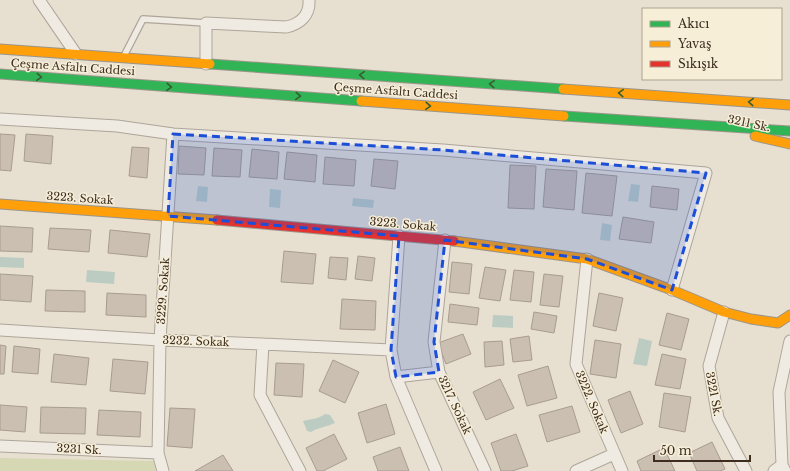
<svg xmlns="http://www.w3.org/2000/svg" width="790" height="471" font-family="'Libre Baskerville',serif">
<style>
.green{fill:#d6d7b3}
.water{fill:#bcccc2}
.building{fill:#cbbfb2;stroke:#a89c90}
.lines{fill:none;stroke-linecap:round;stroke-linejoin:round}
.lane-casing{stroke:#ada599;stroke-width:8}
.street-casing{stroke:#ada599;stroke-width:13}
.fast-casing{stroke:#9c958a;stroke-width:11}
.slow-casing{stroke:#9c958a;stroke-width:11}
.jam-casing{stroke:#9c958a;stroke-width:11}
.lane{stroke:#efebe3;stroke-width:5.5}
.street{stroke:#efebe3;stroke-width:11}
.fast{stroke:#30b455;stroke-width:9}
.slow{stroke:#ff9f0a;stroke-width:9}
.jam{stroke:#e5322d;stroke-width:9}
.oneway{stroke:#385d33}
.marked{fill:#1d4ed8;fill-opacity:0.2;stroke:#1d4ed8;stroke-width:3;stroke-dasharray:8 5;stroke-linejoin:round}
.labels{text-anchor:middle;stroke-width:3;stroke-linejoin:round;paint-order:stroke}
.street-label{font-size:11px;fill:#3d2e20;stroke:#f7eed8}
</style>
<rect width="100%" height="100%" fill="#e7e0d1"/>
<path class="green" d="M 0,458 L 153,461 L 156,471 L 0,471 Z"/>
<path class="water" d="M 631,184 L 640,185 L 638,202 L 628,201 Z
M 198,186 L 208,187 L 207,202 L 196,201 Z
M 270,189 L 281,190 L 280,208 L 269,207 Z
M 353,198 L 374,200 L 373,208 L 352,206 Z
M 602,223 L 612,225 L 610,241 L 600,240 Z
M 0,257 L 24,258 L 24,268 L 0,267 Z
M 87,270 L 115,272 L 114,284 L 86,282 Z
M 493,315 L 513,316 L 513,328 L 492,327 Z
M 639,338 L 652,341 L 647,366 L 633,364 Z
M 325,414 L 330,415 L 335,423 C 326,427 320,427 311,432 L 307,431 L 303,421 C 311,419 318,419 325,414 Z"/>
<path class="building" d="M 0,134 L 15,135 L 11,171 L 0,170 Z
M 26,134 L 53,136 L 51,164 L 24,161 Z
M 179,146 L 206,148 L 204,175 L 178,174 Z
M 132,147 L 149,148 L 147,178 L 129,176 Z
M 214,148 L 242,150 L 240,177 L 212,176 Z
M 252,149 L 279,152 L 277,179 L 249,177 Z
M 287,152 L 317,155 L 315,182 L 284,179 Z
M 325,157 L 356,160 L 354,186 L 323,184 Z
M 374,159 L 398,161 L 395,189 L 371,186 Z
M 510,165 L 536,166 L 534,209 L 508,208 Z
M 546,169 L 577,171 L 574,210 L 543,207 Z
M 586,173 L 617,176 L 612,216 L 582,213 Z
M 652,186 L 679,189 L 677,210 L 650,207 Z
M 623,217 L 654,222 L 651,243 L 619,239 Z
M 0,226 L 33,228 L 32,252 L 0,251 Z
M 50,228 L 91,230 L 89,252 L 48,249 Z
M 110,230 L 150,234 L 147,257 L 108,253 Z
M 284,251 L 316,254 L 313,284 L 281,282 Z
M 358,256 L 375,258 L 372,281 L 355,279 Z
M 330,257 L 348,258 L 346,280 L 328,278 Z
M 452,262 L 472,264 L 469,294 L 449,292 Z
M 485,267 L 506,270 L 500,301 L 479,298 Z
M 514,270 L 534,272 L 531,302 L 510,300 Z
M 0,274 L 33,276 L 31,302 L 0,300 Z
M 544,274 L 563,276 L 559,307 L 540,305 Z
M 46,290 L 85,291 L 85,312 L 45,311 Z
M 107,293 L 146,295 L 146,317 L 106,315 Z
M 599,293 L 623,298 L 616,331 L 593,326 Z
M 342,299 L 376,301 L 375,330 L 340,329 Z
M 450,304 L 479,308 L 477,325 L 448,322 Z
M 534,312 L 557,316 L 554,333 L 531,329 Z
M 667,313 L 689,319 L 681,350 L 659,345 Z
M 463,334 L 471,354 L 446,364 L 438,343 Z
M 529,336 L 532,360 L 513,362 L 510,339 Z
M 595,340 L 621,344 L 616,378 L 590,374 Z
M 502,341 L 504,365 L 485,367 L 484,342 Z
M 0,345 L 6,346 L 4,374 L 0,374 Z
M 14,346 L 40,349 L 38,374 L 12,372 Z
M 54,354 L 89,358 L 86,385 L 51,382 Z
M 662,354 L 686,359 L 680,389 L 655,385 Z
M 113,359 L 148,362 L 145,394 L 110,391 Z
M 333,360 L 359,372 L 345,403 L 319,391 Z
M 276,363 L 304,364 L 302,397 L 274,395 Z
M 548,366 L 557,398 L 527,406 L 518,375 Z
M 500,379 L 514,408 L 486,420 L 473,392 Z
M 630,391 L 643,424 L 621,433 L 608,400 Z
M 664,393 L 691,397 L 685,432 L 659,427 Z
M 386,404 L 395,434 L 367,443 L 358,413 Z
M 0,405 L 27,407 L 25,432 L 0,430 Z
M 572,406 L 580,432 L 547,442 L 539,415 Z
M 41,407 L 86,408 L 85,434 L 40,433 Z
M 170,408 L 195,409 L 192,448 L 167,446 Z
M 99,410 L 141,412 L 140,437 L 97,435 Z
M 334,434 L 347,459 L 323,471 L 317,471 L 306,448 Z
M 516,434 L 528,466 L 512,471 L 501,471 L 491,443 Z
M 712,442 L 725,469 L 720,471 L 697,471 L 689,453 Z
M 400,447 L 409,471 L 378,471 L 373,457 Z
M 664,448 L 675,471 L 641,471 L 637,461 Z
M 223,455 L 233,471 L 195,471 Z"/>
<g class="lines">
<defs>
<path id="lane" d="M 125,54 L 143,19 L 206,23"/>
<path id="street" d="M 39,0 L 76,54
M 206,64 L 206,23 L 286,27 C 300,24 310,15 309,0
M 0,119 L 117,126 L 173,134 L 443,150 L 706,173 L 672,290
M 399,236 L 391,350 L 396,377 L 436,471
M 445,240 L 434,342 L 439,372 L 485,471
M 587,259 L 576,364 L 622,471
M 724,312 L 709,366 L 718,418 L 746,471
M 0,330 L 160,340 L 263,344 L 391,350
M 263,344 L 260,395 L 300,471
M 396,377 L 439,372
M 0,446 L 158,453
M 163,471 L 158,453 L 160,340 L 173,134
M 576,471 L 614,454
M 774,471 L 782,465
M 785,471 L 782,465 L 779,392 L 790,341"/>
<path id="fast" d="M 210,64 L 563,89
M 0,74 L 361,101
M 564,116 L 790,131"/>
<path id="slow" d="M 0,49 L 210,64
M 563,89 L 790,105
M 361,101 L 564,116
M 755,136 L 790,144
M 0,204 L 217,220
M 454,241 L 587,259 L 672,290 L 724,312 L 751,319 L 778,323 L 790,315"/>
<path id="jam" d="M 217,220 L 454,241"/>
</defs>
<use href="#lane" class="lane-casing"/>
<use href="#street" class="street-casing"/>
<use href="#fast" class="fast-casing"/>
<use href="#slow" class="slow-casing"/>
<use href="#jam" class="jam-casing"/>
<use href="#lane" class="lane"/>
<use href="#street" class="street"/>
<use href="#fast" class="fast"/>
<use href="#slow" class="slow"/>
<use href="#jam" class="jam"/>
</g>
<defs><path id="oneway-chevron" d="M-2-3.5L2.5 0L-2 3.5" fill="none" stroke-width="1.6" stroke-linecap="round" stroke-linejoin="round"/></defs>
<g class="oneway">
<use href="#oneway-chevron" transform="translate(362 75) rotate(-176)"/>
<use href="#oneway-chevron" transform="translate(39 77) rotate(4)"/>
<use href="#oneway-chevron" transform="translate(492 84) rotate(-176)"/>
<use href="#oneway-chevron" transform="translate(169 87) rotate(4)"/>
<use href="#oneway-chevron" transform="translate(621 93) rotate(-176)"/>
<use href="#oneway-chevron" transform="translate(298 96) rotate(4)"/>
<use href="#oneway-chevron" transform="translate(751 102) rotate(-176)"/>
<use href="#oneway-chevron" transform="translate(428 106) rotate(4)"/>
</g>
<path class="marked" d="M 173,134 L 443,150 L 706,173 L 672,290 L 587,259 L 445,240 L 434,342 L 439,372 L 396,377 L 391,350 L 399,236 L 168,216 Z"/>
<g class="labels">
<g class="street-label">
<text transform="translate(73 67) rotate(4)" y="4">Çeşme Asfaltı Caddesi</text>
<text transform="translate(396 91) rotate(4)" y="4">Çeşme Asfaltı Caddesi</text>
<text transform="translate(749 123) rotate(12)" y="4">3211 Sk.</text>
<text transform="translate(80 198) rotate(4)" y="4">3223. Sokak</text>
<text transform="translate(403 224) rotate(5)" y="4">3223. Sokak</text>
<text transform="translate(163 291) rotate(-86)" y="4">3229. Sokak</text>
<text transform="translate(196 341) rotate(2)" y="4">3232. Sokak</text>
<text transform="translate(714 394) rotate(79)" y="4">3221 Sk.</text>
<text transform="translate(592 402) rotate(67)" y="4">3222. Sokak</text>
<text transform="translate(455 405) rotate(65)" y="4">3217. Sokak</text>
<text transform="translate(79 449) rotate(3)" y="4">3231 Sk.</text>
</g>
</g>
<rect x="642" y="8" width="140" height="72" fill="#f7eed8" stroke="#ada18e"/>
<rect x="650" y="21" width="20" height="6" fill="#30b455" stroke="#ada18e"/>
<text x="678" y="28" font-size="12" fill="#3d2e20">Akıcı</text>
<rect x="650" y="41" width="20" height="6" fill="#ff9f0a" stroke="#ada18e"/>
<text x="678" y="48" font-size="12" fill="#3d2e20">Yavaş</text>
<rect x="650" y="61" width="20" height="6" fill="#e5322d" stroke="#ada18e"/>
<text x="678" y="68" font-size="12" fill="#3d2e20">Sıkışık</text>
<path d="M654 455v6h96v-6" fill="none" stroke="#3d2e20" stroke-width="2"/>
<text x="660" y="455" font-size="12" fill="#3d2e20" stroke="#f7eed8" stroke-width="3" paint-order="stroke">50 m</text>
</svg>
